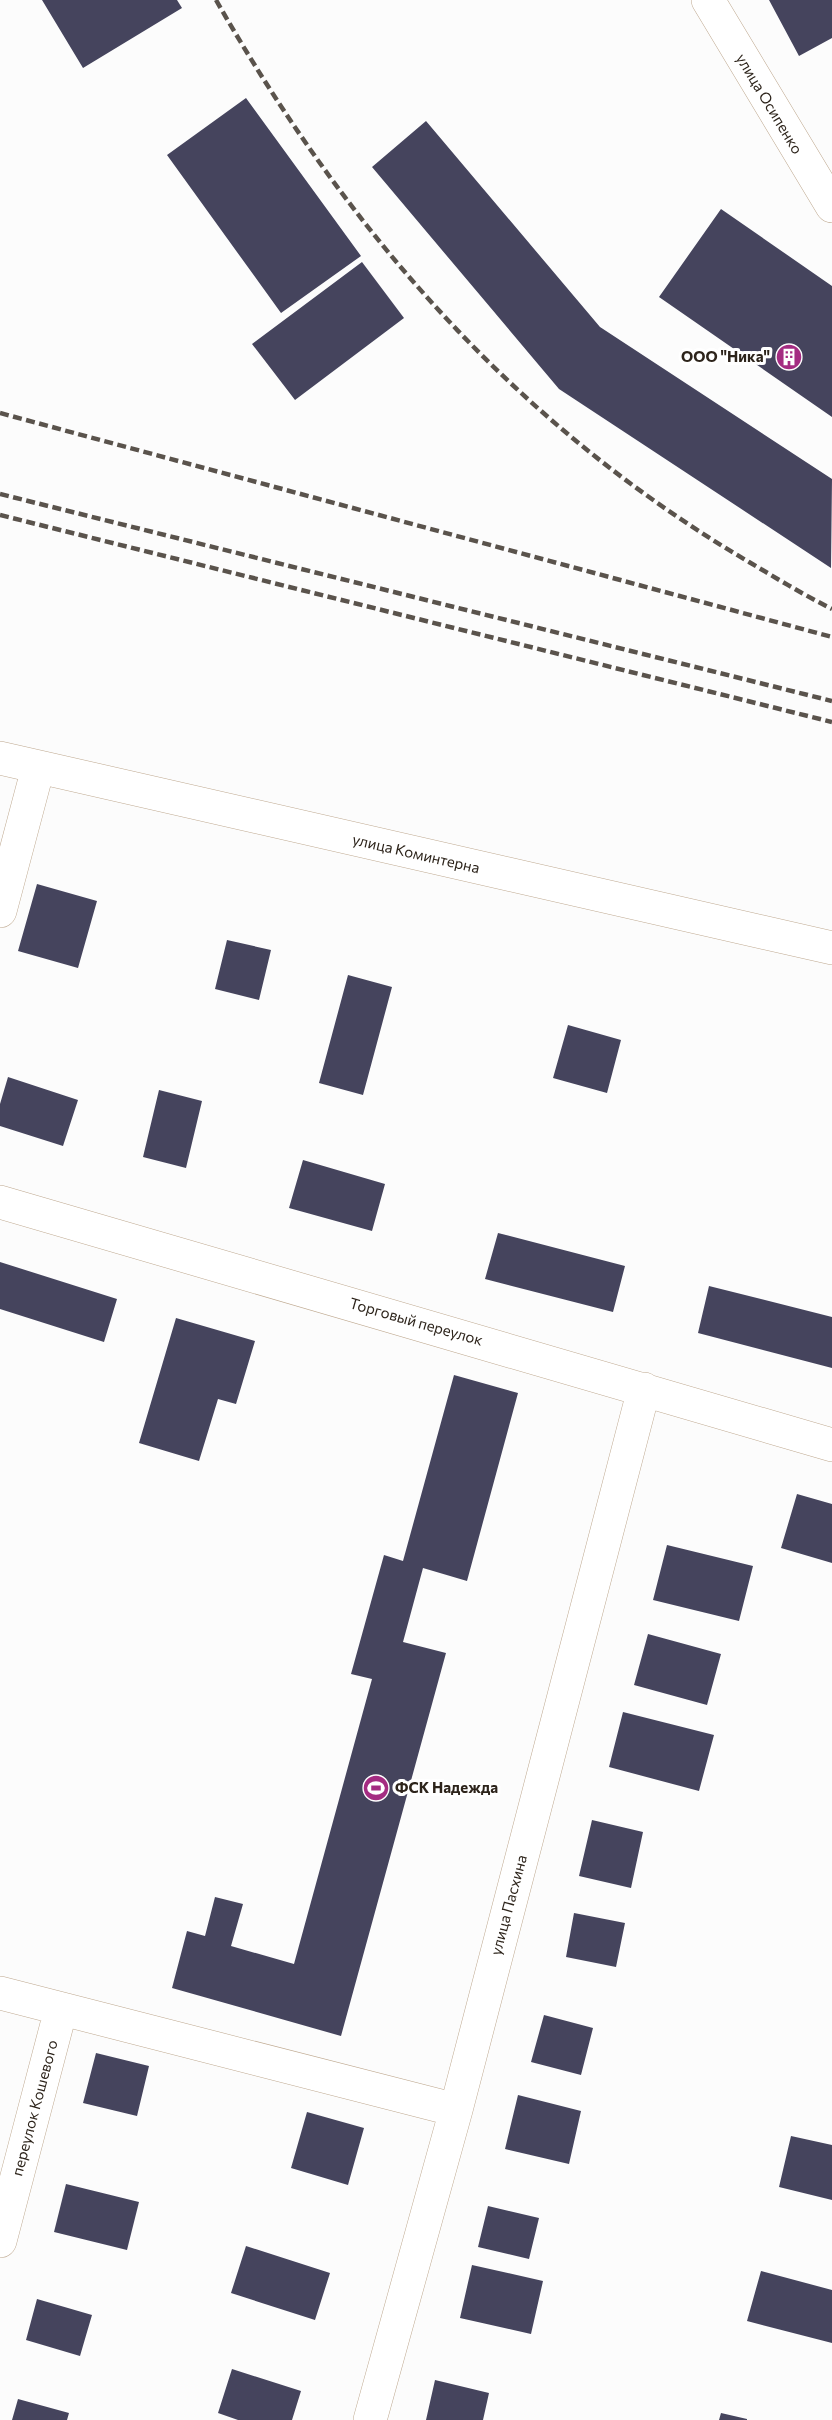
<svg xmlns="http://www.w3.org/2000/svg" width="832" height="2420" font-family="Commissioner,sans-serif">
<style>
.building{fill:#45445d}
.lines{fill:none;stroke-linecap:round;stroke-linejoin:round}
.minor-casing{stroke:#bfa990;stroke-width:34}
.minor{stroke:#fff;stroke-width:33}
.rail{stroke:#5a534c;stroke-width:4.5;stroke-dasharray:9 4.5;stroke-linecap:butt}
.labels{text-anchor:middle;stroke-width:6;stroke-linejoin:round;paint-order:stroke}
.street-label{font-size:15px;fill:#2d241b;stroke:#fff}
.poi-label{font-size:15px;font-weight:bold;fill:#2d241b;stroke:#fff;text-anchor:end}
</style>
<rect width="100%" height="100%" fill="#fcfcfc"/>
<path class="building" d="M 42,0 L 177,0 L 182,8 L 83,68 Z
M 769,0 L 832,0 L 832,38 L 799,56 Z
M 246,98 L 361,256 L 281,313 L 167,155 Z
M 426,121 L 600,327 L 832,479 L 831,568 L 559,389 L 372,167 Z
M 721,209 L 832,286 L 832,417 L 659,297 Z
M 362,262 L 404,318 L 295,400 L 252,344 Z
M 37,884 L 97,901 L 78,968 L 18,951 Z
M 227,940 L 271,950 L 259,1000 L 215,989 Z
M 348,975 L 392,987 L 363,1095 L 319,1083 Z
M 568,1025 L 621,1040 L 607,1093 L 553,1078 Z
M 8,1077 L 78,1100 L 63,1146 L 0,1126 L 0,1104 Z
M 159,1090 L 202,1101 L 186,1168 L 143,1157 Z
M 303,1160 L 385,1184 L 372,1231 L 289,1208 Z
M 498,1233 L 625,1266 L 613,1312 L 485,1279 Z
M 0,1262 L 117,1299 L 104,1342 L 0,1309 Z
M 709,1286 L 832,1317 L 832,1368 L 698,1333 Z
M 176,1318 L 255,1341 L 236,1404 L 218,1399 L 199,1461 L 139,1443 Z
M 454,1375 L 518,1393 L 467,1581 L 423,1568 L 403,1642 L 446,1653 L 341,2036 L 172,1988 L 187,1931 L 205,1936 L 215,1897 L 243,1904 L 231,1946 L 294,1964 L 372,1679 L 351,1674 L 384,1555 L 403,1561 Z
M 797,1494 L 832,1504 L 832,1563 L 781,1548 Z
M 667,1545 L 753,1566 L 739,1621 L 653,1600 Z
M 648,1634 L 721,1654 L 707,1705 L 634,1685 Z
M 623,1712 L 714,1735 L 699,1791 L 609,1767 Z
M 592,1820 L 643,1832 L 631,1888 L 579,1876 Z
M 574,1913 L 625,1923 L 616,1967 L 566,1957 Z
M 544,2015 L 593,2028 L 581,2075 L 531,2062 Z
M 96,2053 L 149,2066 L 137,2116 L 83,2103 Z
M 518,2095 L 581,2111 L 569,2164 L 505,2149 Z
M 307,2112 L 364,2128 L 348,2185 L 291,2168 Z
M 791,2136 L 832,2145 L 832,2200 L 779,2187 Z
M 66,2184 L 139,2202 L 127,2250 L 54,2232 Z
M 488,2206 L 539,2218 L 529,2259 L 478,2247 Z
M 246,2246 L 330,2273 L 315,2320 L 231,2293 Z
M 472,2265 L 543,2281 L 531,2334 L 460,2318 Z
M 761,2271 L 832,2290 L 832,2343 L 747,2321 Z
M 37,2299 L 92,2315 L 80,2356 L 26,2340 Z
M 232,2369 L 301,2391 L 292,2420 L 238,2420 L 218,2413 Z
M 435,2380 L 489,2393 L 483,2420 L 426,2420 Z
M 18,2399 L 69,2413 L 67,2420 L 12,2420 Z
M 721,2413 L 747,2419 L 747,2420 L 719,2420 Z"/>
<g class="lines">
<defs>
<path id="minor" d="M 708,0 L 832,206
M 0,758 L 832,948
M 0,911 L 38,768
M 0,1202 L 832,1445
M 0,1993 L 456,2110
M 0,2241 L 61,2009
M 370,2420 L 456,2110 L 644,1389"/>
</defs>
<use href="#minor" class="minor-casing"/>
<use href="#minor" class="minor"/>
<path class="rail" d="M 216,0 C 349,233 516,425 749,562 C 776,578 804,595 832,609
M 0,413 L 832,637
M 0,494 L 832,701
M 0,515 L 832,722"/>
</g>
<defs>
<symbol id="building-disc" viewBox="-11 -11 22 22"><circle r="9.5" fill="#a42c82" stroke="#fff"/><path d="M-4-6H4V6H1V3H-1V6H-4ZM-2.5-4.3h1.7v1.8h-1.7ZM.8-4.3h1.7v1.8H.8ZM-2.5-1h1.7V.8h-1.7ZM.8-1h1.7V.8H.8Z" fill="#fff"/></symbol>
<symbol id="stadium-disc" viewBox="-11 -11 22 22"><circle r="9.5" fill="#a42c82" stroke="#fff"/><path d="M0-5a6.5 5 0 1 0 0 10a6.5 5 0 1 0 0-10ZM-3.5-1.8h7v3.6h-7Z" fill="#fff"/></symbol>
</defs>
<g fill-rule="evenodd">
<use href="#building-disc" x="774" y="342" width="30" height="30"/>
<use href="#stadium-disc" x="361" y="1773" width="30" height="30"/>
</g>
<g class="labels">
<g class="street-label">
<text transform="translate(769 104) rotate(59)" y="5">улица Осипенко</text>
<text transform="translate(416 854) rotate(13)" y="5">улица Коминтерна</text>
<text transform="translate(416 1322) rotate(16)" y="5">Торговый переулок</text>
<text transform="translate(509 1905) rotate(-75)" y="5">улица Пасхина</text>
<text transform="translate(35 2108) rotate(-75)" y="5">переулок Кошевого</text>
</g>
<g class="poi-label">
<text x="770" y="362">ООО "Ника"</text>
<text x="395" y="1793" text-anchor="start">ФСК Надежда</text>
</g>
</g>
</svg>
